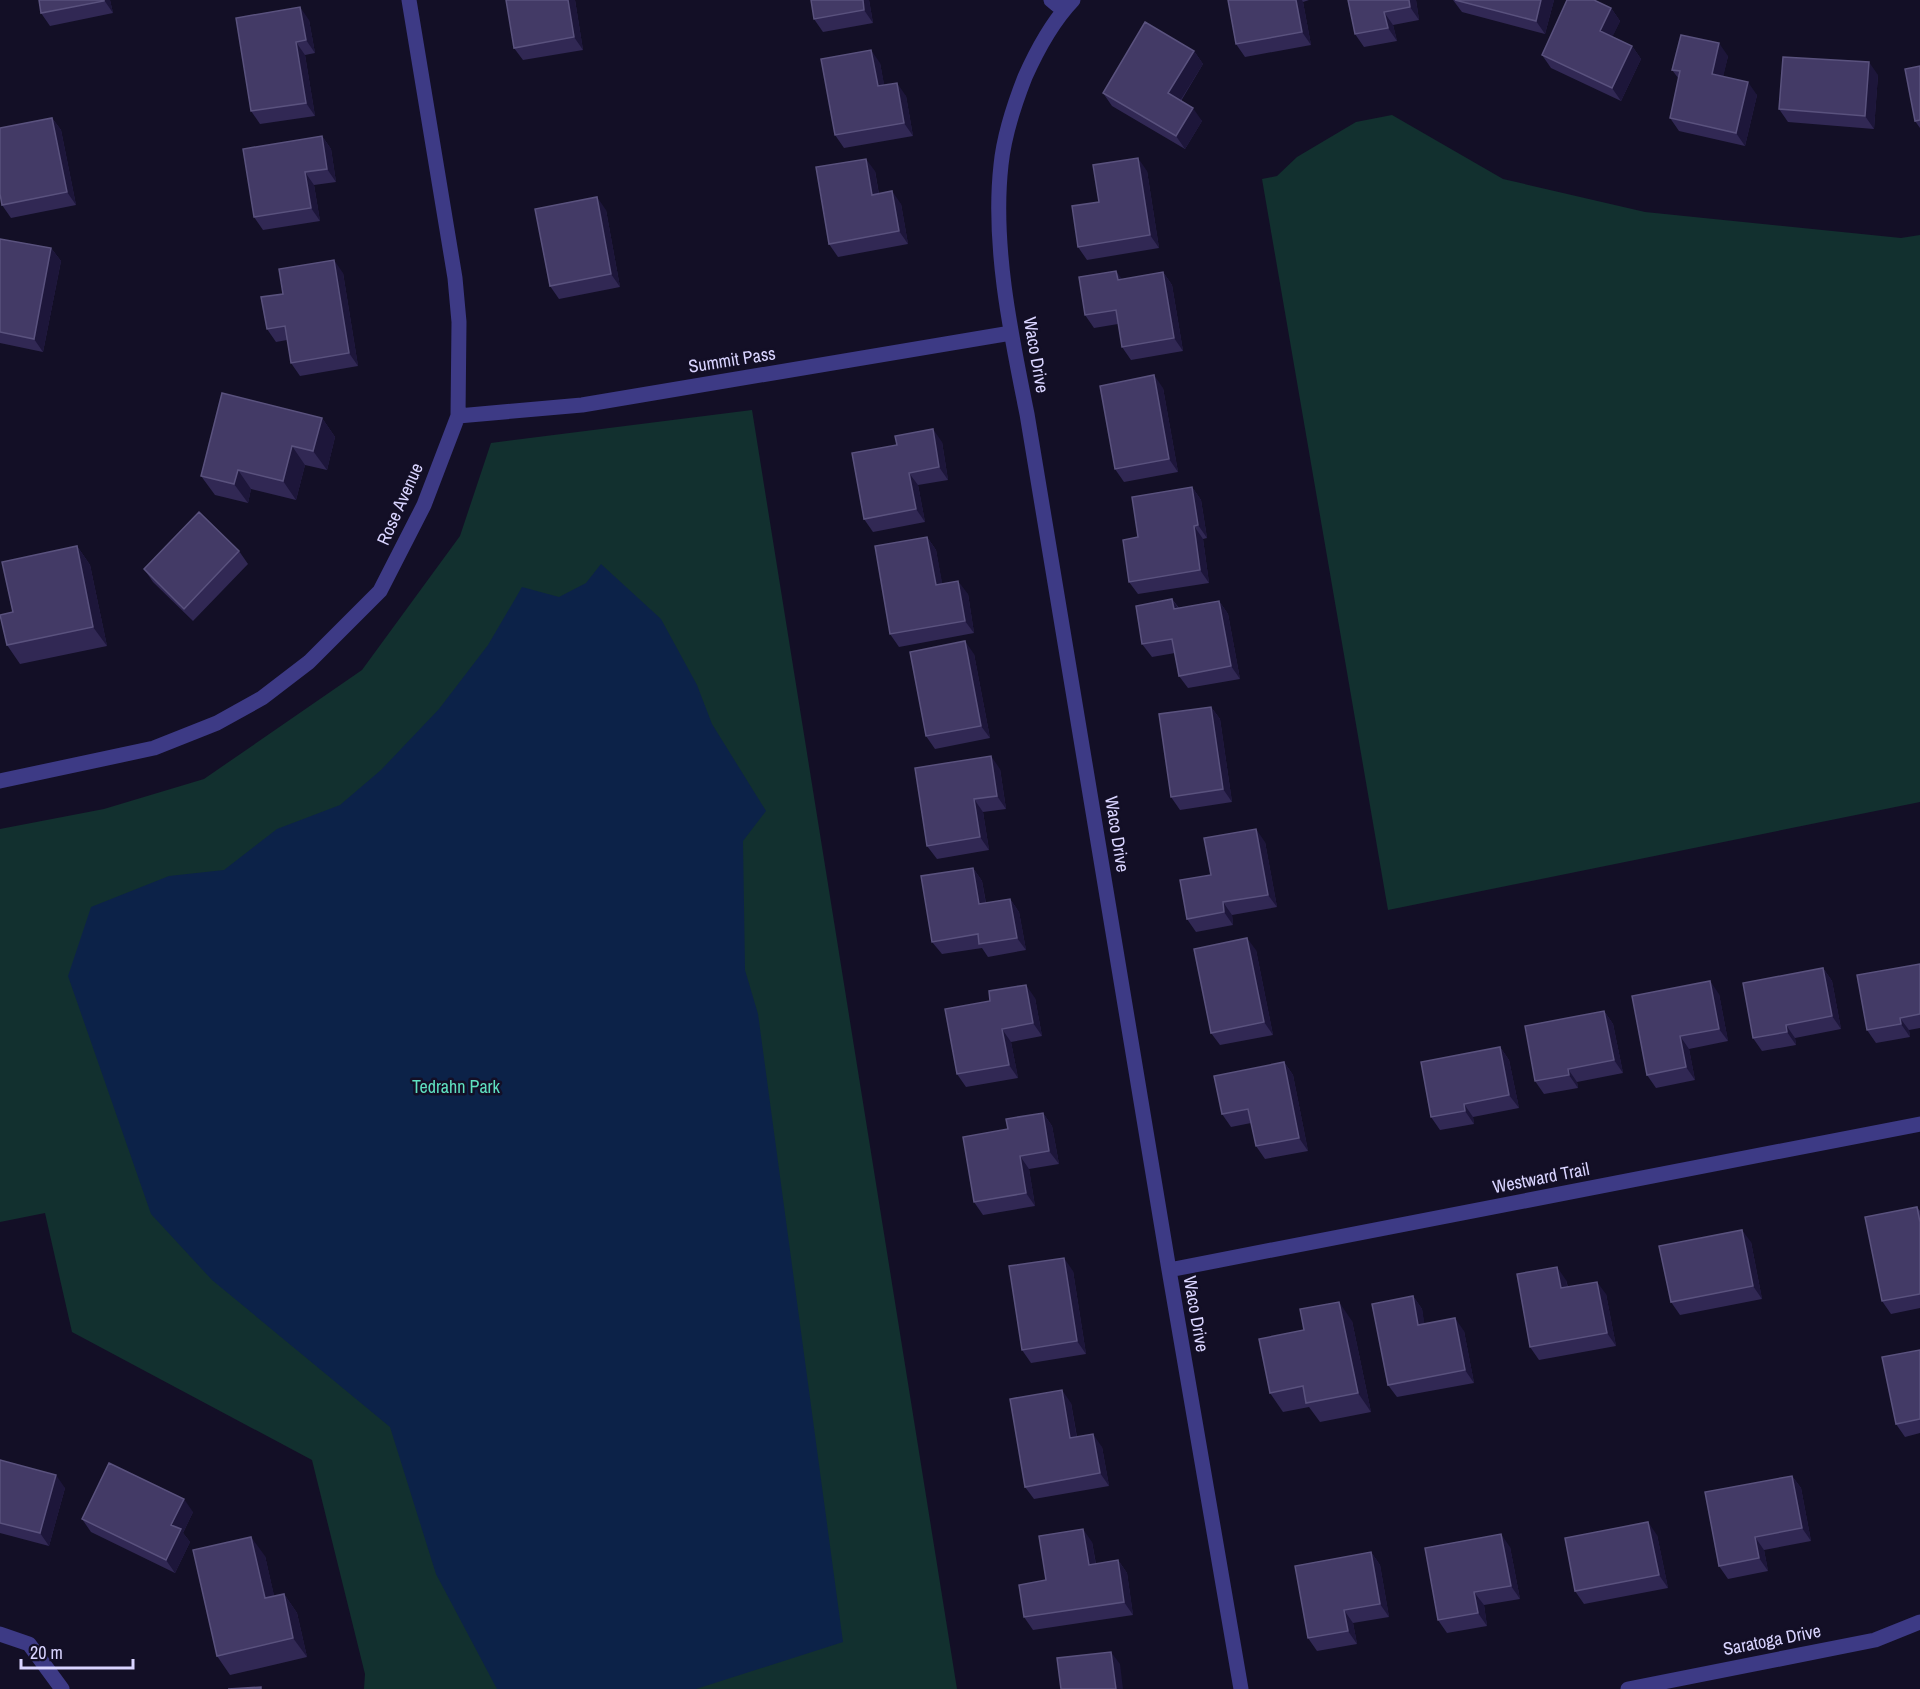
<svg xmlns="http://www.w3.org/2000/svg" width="1920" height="1689" font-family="'Archivo Narrow',sans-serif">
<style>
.green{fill:#12302f}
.water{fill:#0c2248}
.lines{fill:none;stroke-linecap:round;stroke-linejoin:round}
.minor{stroke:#3d3a85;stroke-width:15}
.wall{fill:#312854}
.shaded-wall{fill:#1d163a}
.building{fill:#433a66;stroke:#5a527e;stroke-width:1.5}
.labels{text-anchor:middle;stroke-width:5;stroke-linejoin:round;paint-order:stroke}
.street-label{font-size:18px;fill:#d9d4ff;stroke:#130f26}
.park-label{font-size:18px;fill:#5fe0c0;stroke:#130f26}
</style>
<rect width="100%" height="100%" fill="#130f26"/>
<path class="green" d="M 1392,115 L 1503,179 L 1645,212 L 1901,238 L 1920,235 L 1920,802 L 1388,910 L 1262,179 L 1277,176 L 1297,157 L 1356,122 Z
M 752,410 L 957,1689 L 364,1689 L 365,1674 L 312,1460 L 72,1332 L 45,1213 L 0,1222 L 0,829 L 104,809 L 204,779 L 362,670 L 460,536 L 491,443 Z"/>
<path class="water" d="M 601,564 L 661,619 L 697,685 L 712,724 L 766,811 L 743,841 L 745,970 L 758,1014 L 843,1642 L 696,1689 L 497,1689 L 436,1574 L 390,1427 L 212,1280 L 151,1214 L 68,976 L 91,907 L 169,876 L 224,870 L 277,829 L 340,805 L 381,770 L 439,709 L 488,645 L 522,587 L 559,597 L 586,583 Z"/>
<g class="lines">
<path class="minor" d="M 1051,0 L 1063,10
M 1073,0 C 1052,22 1037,50 1025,77 C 1014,105 1004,135 1001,165 C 992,245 1011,335 1027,414 L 1169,1270 L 1241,1689
M 458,416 L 582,405 L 1011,333
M 0,781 L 154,748 L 217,723 L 262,698 L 309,662 L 380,591 L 424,505 L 458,416 L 459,322 L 455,278 L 409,0
M 1169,1270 L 1920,1124
M 0,1634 L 29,1644 L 62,1689
M 1628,1689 L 1875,1640 L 1920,1622"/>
</g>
<path class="wall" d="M 39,0 L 110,0 L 113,13 L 50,26 L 41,13 Z
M 575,0 L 583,50 L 523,60 L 514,48 Z
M 811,0 L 869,0 L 873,23 L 823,32 L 814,19 Z
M 1228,0 L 1309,0 L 1303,2 L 1311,45 L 1245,57 L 1236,44 Z
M 1348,0 L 1416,0 L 1419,20 L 1393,25 L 1397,41 L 1364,47 L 1355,34 Z
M 1453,0 L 1554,0 L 1545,34 L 1462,12 Z
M 1611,8 L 1620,21 L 1612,37 L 1632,46 L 1641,59 L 1621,101 L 1551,68 L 1542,55 Z
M 309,20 L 315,53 L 305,55 L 315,116 L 260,124 L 251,111 Z
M 1194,51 L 1203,64 L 1181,101 L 1202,121 L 1185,149 L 1112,106 L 1103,93 Z
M 1728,56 L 1723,76 L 1757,95 L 1745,146 L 1679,131 L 1670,118 L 1679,79 L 1672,70 Z
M 880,63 L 884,85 L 906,96 L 913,136 L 844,148 L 835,135 Z
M 1920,66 L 1920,128 L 1915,121 Z
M 1878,75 L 1874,129 L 1788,122 L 1779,109 Z
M 52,118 L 61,130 L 76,205 L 11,218 L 2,205 Z
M 322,136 L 331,149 L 336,182 L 314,185 L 320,221 L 263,230 L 254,217 Z
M 875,171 L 879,194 L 901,204 L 908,244 L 838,257 L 829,244 Z
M 1147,171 L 1159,248 L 1087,260 L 1078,247 L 1099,202 Z
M 606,210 L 620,287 L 559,299 L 550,286 Z
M 0,239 L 51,248 L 61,261 L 43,352 L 0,343 Z
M 1163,272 L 1172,285 L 1183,351 L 1131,360 L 1122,347 L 1118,324 L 1094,328 L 1085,315 L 1122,280 Z
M 343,273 L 358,366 L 300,376 L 291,363 L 287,340 L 276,342 L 267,329 L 283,294 Z
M 1163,388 L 1178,472 L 1124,482 L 1115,469 Z
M 322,418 L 335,437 L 327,470 L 305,465 L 296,500 L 251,489 L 248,503 L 215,495 L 201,476 Z
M 942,442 L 948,480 L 918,485 L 925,522 L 873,532 L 864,519 L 852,453 Z
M 1192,487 L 1201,500 L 1207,538 L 1203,539 L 1209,583 L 1138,594 L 1129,582 L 1138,537 Z
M 927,537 L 936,550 L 942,584 L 968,594 L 974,633 L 899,647 L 890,634 Z
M 77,546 L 90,565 L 107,646 L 20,664 L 7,645 L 13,612 Z
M 239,551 L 248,564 L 193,621 L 153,582 L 144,569 Z
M 1172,599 L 1179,608 L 1219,601 L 1228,614 L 1240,679 L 1188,688 L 1179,676 L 1175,653 L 1152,657 L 1142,644 Z
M 974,654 L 990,738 L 935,749 L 926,736 Z
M 1211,707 L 1220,719 L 1232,802 L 1180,810 L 1171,797 Z
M 1000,769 L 1006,809 L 983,812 L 989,850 L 937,859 L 927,846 Z
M 1265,842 L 1277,907 L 1232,915 L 1233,925 L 1196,932 L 1187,919 Z
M 973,868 L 982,881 L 986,903 L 1010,899 L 1019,912 L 1026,950 L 988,957 L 982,948 L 942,954 L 932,942 Z
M 1256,950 L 1273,1035 L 1220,1045 L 1211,1033 Z
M 1920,964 L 1920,1028 L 1909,1030 L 1910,1037 L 1876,1043 L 1867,1030 Z
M 1823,968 L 1832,981 L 1841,1029 L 1795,1038 L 1796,1045 L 1762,1051 L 1753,1038 Z
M 1719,994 L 1728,1041 L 1689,1049 L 1695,1080 L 1656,1088 L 1647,1075 L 1632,996 Z
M 1035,998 L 1042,1036 L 1011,1042 L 1018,1078 L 966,1087 L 957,1074 Z
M 1604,1011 L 1613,1024 L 1623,1073 L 1577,1082 L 1578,1088 L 1544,1094 L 1535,1081 Z
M 1500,1047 L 1509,1060 L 1519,1108 L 1473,1117 L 1474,1124 L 1440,1130 L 1431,1117 Z
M 1284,1062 L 1293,1075 L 1308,1151 L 1265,1159 L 1256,1146 L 1251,1123 L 1231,1127 L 1222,1114 Z
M 1043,1113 L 1052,1126 L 1059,1164 L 1029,1169 L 1035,1206 L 983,1215 L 974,1202 L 1008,1129 Z
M 1917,1207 L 1920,1211 L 1920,1308 L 1891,1314 L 1882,1301 Z
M 1751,1242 L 1762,1299 L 1680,1315 L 1671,1302 Z
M 1073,1271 L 1086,1354 L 1031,1363 L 1022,1350 Z
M 1566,1280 L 1568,1287 L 1606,1294 L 1616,1346 L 1539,1360 L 1530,1347 Z
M 1413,1296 L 1422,1309 L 1424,1324 L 1464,1331 L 1474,1383 L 1397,1397 L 1388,1385 Z
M 1352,1321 L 1371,1412 L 1320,1422 L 1309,1407 L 1283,1412 L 1270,1393 Z
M 1920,1350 L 1920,1433 L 1905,1437 L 1896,1424 Z
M 1071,1403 L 1077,1437 L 1102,1447 L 1109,1486 L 1034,1499 L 1025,1487 Z
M 0,1460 L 65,1488 L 49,1546 L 0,1533 Z
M 1792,1476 L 1801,1488 L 1811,1541 L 1764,1550 L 1768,1571 L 1728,1579 L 1719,1566 Z
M 193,1512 L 183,1533 L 190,1542 L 175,1573 L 91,1532 L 82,1519 Z
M 1657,1535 L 1668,1588 L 1584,1604 L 1575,1591 Z
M 1092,1542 L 1096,1564 L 1118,1560 L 1127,1573 L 1133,1615 L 1033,1630 L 1024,1617 L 1046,1580 Z
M 1510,1547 L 1520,1599 L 1484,1605 L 1487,1626 L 1447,1633 L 1438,1620 Z
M 1371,1552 L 1380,1565 L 1389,1617 L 1353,1623 L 1357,1644 L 1317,1651 L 1308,1638 Z
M 265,1556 L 274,1596 L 284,1594 L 297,1613 L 307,1657 L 230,1675 L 217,1656 Z"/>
<path class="shaded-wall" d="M 104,0 L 110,0 L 113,13 Z
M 568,0 L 575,0 L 583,50 L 574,37 Z
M 863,0 L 869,0 L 873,23 L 864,10 Z
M 1296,0 L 1302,0 L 1303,2 L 1311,45 L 1302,32 Z
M 1409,0 L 1416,0 L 1419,20 L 1410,7 Z
M 1541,0 L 1554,0 L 1545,34 L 1536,21 Z
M 300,7 L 309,20 L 315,53 L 306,40 Z
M 1611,8 L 1620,21 L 1609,44 L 1600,31 Z
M 1384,12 L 1393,25 L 1397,41 L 1388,28 Z
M 296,42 L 305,55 L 315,116 L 306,103 Z
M 1719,43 L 1728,56 L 1721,86 L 1712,74 Z
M 1632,46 L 1641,59 L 1621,101 L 1612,88 Z
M 871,50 L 880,63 L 887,99 L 878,86 Z
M 1194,51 L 1203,64 L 1177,106 L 1168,93 Z
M 1869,62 L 1878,75 L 1874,129 L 1865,116 Z
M 1748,82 L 1757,95 L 1745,146 L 1736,133 Z
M 897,83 L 906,96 L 913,136 L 904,123 Z
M 1193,108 L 1202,121 L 1185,149 L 1176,136 Z
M 52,118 L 61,130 L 76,205 L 67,192 Z
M 322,136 L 331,149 L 336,182 L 327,169 Z
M 1138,158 L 1147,171 L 1159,248 L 1150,235 Z
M 866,159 L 875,171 L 881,208 L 872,195 Z
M 305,172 L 314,185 L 320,221 L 311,208 Z
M 892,191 L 901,204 L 908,244 L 899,231 Z
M 597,197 L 606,210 L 620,287 L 611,274 Z
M 51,248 L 61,261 L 43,352 L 34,339 Z
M 334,260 L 343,273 L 358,366 L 349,353 Z
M 1116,271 L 1125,283 L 1118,280 Z
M 1163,272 L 1172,285 L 1183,351 L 1174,338 Z
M 1154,375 L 1163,388 L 1178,472 L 1169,459 Z
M 322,418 L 335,437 L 327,470 L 313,451 Z
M 933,429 L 942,442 L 948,480 L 939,467 Z
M 292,446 L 305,465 L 296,500 L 283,481 Z
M 238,470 L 251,489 L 248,503 L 234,484 Z
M 909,473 L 918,485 L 925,522 L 916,509 Z
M 1192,487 L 1201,500 L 1207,538 L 1198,525 Z
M 1194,526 L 1203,539 L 1209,583 L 1200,570 Z
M 927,537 L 936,550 L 945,598 L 936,585 Z
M 77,546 L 90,565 L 107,646 L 93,627 Z
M 958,581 L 968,594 L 974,633 L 965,621 Z
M 1172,599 L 1181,612 L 1174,609 Z
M 1219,601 L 1228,614 L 1240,679 L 1231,666 Z
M 965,641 L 974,654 L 990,738 L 981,726 Z
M 1211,707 L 1220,719 L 1232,802 L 1223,789 Z
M 991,756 L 1000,769 L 1006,809 L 997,796 Z
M 974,799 L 983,812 L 989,850 L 980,837 Z
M 1256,829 L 1265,842 L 1277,907 L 1268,895 Z
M 973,868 L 982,881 L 988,917 L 979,904 Z
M 1010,899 L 1019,912 L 1026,950 L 1017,938 Z
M 1223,902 L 1232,915 L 1233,925 L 1224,912 Z
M 1247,938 L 1256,950 L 1273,1035 L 1264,1022 Z
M 1823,968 L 1832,981 L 1841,1029 L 1832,1016 Z
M 1710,981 L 1719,994 L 1728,1041 L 1719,1029 Z
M 1026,985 L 1035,998 L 1042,1036 L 1033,1023 Z
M 1604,1011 L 1613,1024 L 1623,1073 L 1614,1060 Z
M 1900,1018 L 1909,1030 L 1910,1037 L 1901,1024 Z
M 1786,1025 L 1795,1038 L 1796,1045 L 1787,1032 Z
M 1002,1029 L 1011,1042 L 1018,1078 L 1009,1065 Z
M 1680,1036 L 1689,1049 L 1695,1080 L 1686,1067 Z
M 1500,1047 L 1509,1060 L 1519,1108 L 1509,1095 Z
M 1284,1062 L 1293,1075 L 1308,1151 L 1299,1138 Z
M 1568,1069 L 1577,1082 L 1578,1088 L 1569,1075 Z
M 1464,1104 L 1473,1117 L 1474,1124 L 1465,1111 Z
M 1043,1113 L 1052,1126 L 1059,1164 L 1049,1151 Z
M 1020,1156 L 1029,1169 L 1035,1206 L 1026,1193 Z
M 1742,1230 L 1751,1242 L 1762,1299 L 1753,1286 Z
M 1064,1258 L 1073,1271 L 1086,1354 L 1077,1341 Z
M 1557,1267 L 1566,1280 L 1570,1301 L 1561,1288 Z
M 1597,1282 L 1606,1294 L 1616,1346 L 1607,1333 Z
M 1413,1296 L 1422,1309 L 1427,1338 L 1418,1325 Z
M 1339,1302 L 1352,1321 L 1371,1412 L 1358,1393 Z
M 1455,1318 L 1464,1331 L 1474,1383 L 1465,1370 Z
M 1062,1390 L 1071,1403 L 1079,1451 L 1070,1438 Z
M 1093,1434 L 1102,1447 L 1109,1486 L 1100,1473 Z
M 56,1475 L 65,1488 L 49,1546 L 40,1533 Z
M 1792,1476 L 1801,1488 L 1811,1541 L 1802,1528 Z
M 184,1499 L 193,1512 L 183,1533 L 190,1542 L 175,1573 L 166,1560 L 171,1525 Z
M 1648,1522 L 1657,1535 L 1668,1588 L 1659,1575 Z
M 1083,1529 L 1092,1542 L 1098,1578 L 1089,1565 Z
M 1501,1534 L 1510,1547 L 1520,1599 L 1511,1586 Z
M 251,1537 L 265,1556 L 279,1617 L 265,1598 Z
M 1755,1537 L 1764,1550 L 1768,1571 L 1759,1558 Z
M 1371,1552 L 1380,1565 L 1389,1617 L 1380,1604 Z
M 1118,1560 L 1127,1573 L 1133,1615 L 1124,1602 Z
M 1474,1592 L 1484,1605 L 1487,1626 L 1478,1613 Z
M 284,1594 L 297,1613 L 307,1657 L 293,1638 Z
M 1344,1610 L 1353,1623 L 1357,1644 L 1348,1631 Z
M 1111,1652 L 1120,1664 L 1123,1689 L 1116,1689 Z"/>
<path class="building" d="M 39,0 L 104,0 L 104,1 L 41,13 Z
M 506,0 L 568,0 L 574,37 L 514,48 Z
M 811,0 L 863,0 L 864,10 L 814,19 Z
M 1228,0 L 1296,0 L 1302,32 L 1236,44 Z
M 1348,0 L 1409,0 L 1410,7 L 1384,12 L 1388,28 L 1355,34 Z
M 1455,0 L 1541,0 L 1536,21 Z
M 1567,0 L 1594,0 L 1611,8 L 1600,31 L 1632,46 L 1612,88 L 1542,55 Z
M 300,7 L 306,40 L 296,42 L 306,103 L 251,111 L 236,18 Z
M 1145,22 L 1194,51 L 1168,93 L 1193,108 L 1176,136 L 1103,93 Z
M 1681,35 L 1719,43 L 1712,74 L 1748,82 L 1736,133 L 1670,118 L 1680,71 L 1672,70 Z
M 871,50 L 878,86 L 897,83 L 904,123 L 835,135 L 821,59 Z
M 1783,57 L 1869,62 L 1865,116 L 1779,109 Z
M 1920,66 L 1920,120 L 1915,121 L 1905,69 Z
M 52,118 L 67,192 L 2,205 L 0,194 L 0,128 Z
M 322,136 L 327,169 L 305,172 L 311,208 L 254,217 L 243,149 Z
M 1138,158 L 1150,235 L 1078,247 L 1072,206 L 1099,202 L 1093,165 Z
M 866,159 L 872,195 L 892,191 L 899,231 L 829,244 L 816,167 Z
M 597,197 L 611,274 L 550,286 L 535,209 Z
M 0,239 L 51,248 L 34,339 L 0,332 Z
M 334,260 L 349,353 L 291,363 L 285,326 L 267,329 L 261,297 L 283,294 L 279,269 Z
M 1116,271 L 1118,280 L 1163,272 L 1174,338 L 1122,347 L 1116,310 L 1085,315 L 1079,277 Z
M 1154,375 L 1169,459 L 1115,469 L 1100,386 Z
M 222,393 L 322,418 L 313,451 L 292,446 L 283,481 L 238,470 L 234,484 L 201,476 Z
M 933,429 L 939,467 L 909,473 L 916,509 L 864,519 L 852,453 L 897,445 L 895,436 Z
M 1192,487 L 1198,525 L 1194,526 L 1200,570 L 1129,582 L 1123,540 L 1138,537 L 1132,497 Z
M 199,512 L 239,551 L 184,609 L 144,569 Z
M 927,537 L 936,585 L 958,581 L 965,621 L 890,634 L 875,546 Z
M 77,546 L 93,627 L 7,645 L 0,615 L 13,612 L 2,562 Z
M 1172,599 L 1174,609 L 1219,601 L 1231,666 L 1179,676 L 1172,639 L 1142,644 L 1136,606 Z
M 965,641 L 981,726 L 926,736 L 910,652 Z
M 1211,707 L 1223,789 L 1171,797 L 1159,714 Z
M 991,756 L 997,796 L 974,799 L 980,837 L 927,846 L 915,768 Z
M 1256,829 L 1268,895 L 1223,902 L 1224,912 L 1187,919 L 1180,880 L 1211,875 L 1204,838 Z
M 973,868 L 979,904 L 1010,899 L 1017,938 L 979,944 L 978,934 L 932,942 L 921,876 Z
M 1247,938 L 1264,1022 L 1211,1033 L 1194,949 Z
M 1920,964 L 1920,1014 L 1900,1018 L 1901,1024 L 1867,1030 L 1857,975 Z
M 1823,968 L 1832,1016 L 1786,1025 L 1787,1032 L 1753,1038 L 1743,983 Z
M 1710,981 L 1719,1029 L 1680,1036 L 1686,1067 L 1647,1075 L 1632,996 Z
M 1026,985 L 1033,1023 L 1002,1029 L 1009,1065 L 957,1074 L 945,1009 L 990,1001 L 989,991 Z
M 1604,1011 L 1614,1060 L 1568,1069 L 1569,1075 L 1535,1081 L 1525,1026 Z
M 1500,1047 L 1509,1095 L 1464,1104 L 1465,1111 L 1431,1117 L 1421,1062 Z
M 1284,1062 L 1299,1138 L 1256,1146 L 1248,1109 L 1222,1114 L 1214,1076 Z
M 1043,1113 L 1049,1151 L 1020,1156 L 1026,1193 L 974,1202 L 963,1137 L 1008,1129 L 1006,1119 Z
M 1917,1207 L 1920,1222 L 1920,1294 L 1882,1301 L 1865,1217 Z
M 1742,1230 L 1753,1286 L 1671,1302 L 1659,1246 Z
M 1064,1258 L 1077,1341 L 1022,1350 L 1009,1266 Z
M 1557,1267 L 1561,1288 L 1597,1282 L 1607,1333 L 1530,1347 L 1517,1274 Z
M 1413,1296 L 1418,1325 L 1455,1318 L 1465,1370 L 1388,1385 L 1372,1304 Z
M 1339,1302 L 1358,1393 L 1306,1403 L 1303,1386 L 1270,1393 L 1259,1339 L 1304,1330 L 1300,1309 Z
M 1920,1350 L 1920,1419 L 1896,1424 L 1882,1357 Z
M 1062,1390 L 1070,1438 L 1093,1434 L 1100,1473 L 1025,1487 L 1010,1399 Z
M 0,1460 L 56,1475 L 40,1533 L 0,1523 Z
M 109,1463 L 184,1499 L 171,1525 L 181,1529 L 166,1560 L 82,1519 Z
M 1792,1476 L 1802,1528 L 1755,1537 L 1759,1558 L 1719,1566 L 1705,1492 Z
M 1648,1522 L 1659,1575 L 1575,1591 L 1565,1538 Z
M 1083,1529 L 1089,1565 L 1118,1560 L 1124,1602 L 1024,1617 L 1019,1585 L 1046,1580 L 1039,1536 Z
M 1501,1534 L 1511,1586 L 1474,1592 L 1478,1613 L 1438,1620 L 1425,1548 Z
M 251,1537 L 265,1598 L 284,1594 L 293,1638 L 217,1656 L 193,1550 Z
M 1371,1552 L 1380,1604 L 1344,1610 L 1348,1631 L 1308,1638 L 1295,1566 Z
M 1111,1652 L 1116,1689 L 1061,1689 L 1057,1658 Z
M 261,1687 L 261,1689 L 228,1689 Z"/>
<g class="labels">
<g class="street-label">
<text transform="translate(1036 355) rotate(80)" y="6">Waco Drive</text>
<text transform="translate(732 360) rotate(-9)" y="6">Summit Pass</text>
<text transform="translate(400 504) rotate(-66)" y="6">Rose Avenue</text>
<text transform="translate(1117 834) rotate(81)" y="6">Waco Drive</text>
<text transform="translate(1541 1178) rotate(-11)" y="6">Westward Trail</text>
<text transform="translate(1196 1314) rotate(80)" y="6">Waco Drive</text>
<text transform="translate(1772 1640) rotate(-11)" y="6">Saratoga Drive</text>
</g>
<g class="park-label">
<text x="456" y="1093">Tedrahn Park</text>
</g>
</g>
<path d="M21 1659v9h112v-9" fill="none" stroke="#d9d4ff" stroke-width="3"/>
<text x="30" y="1659" font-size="18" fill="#d9d4ff" stroke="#130f26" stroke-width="4.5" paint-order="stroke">20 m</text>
</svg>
